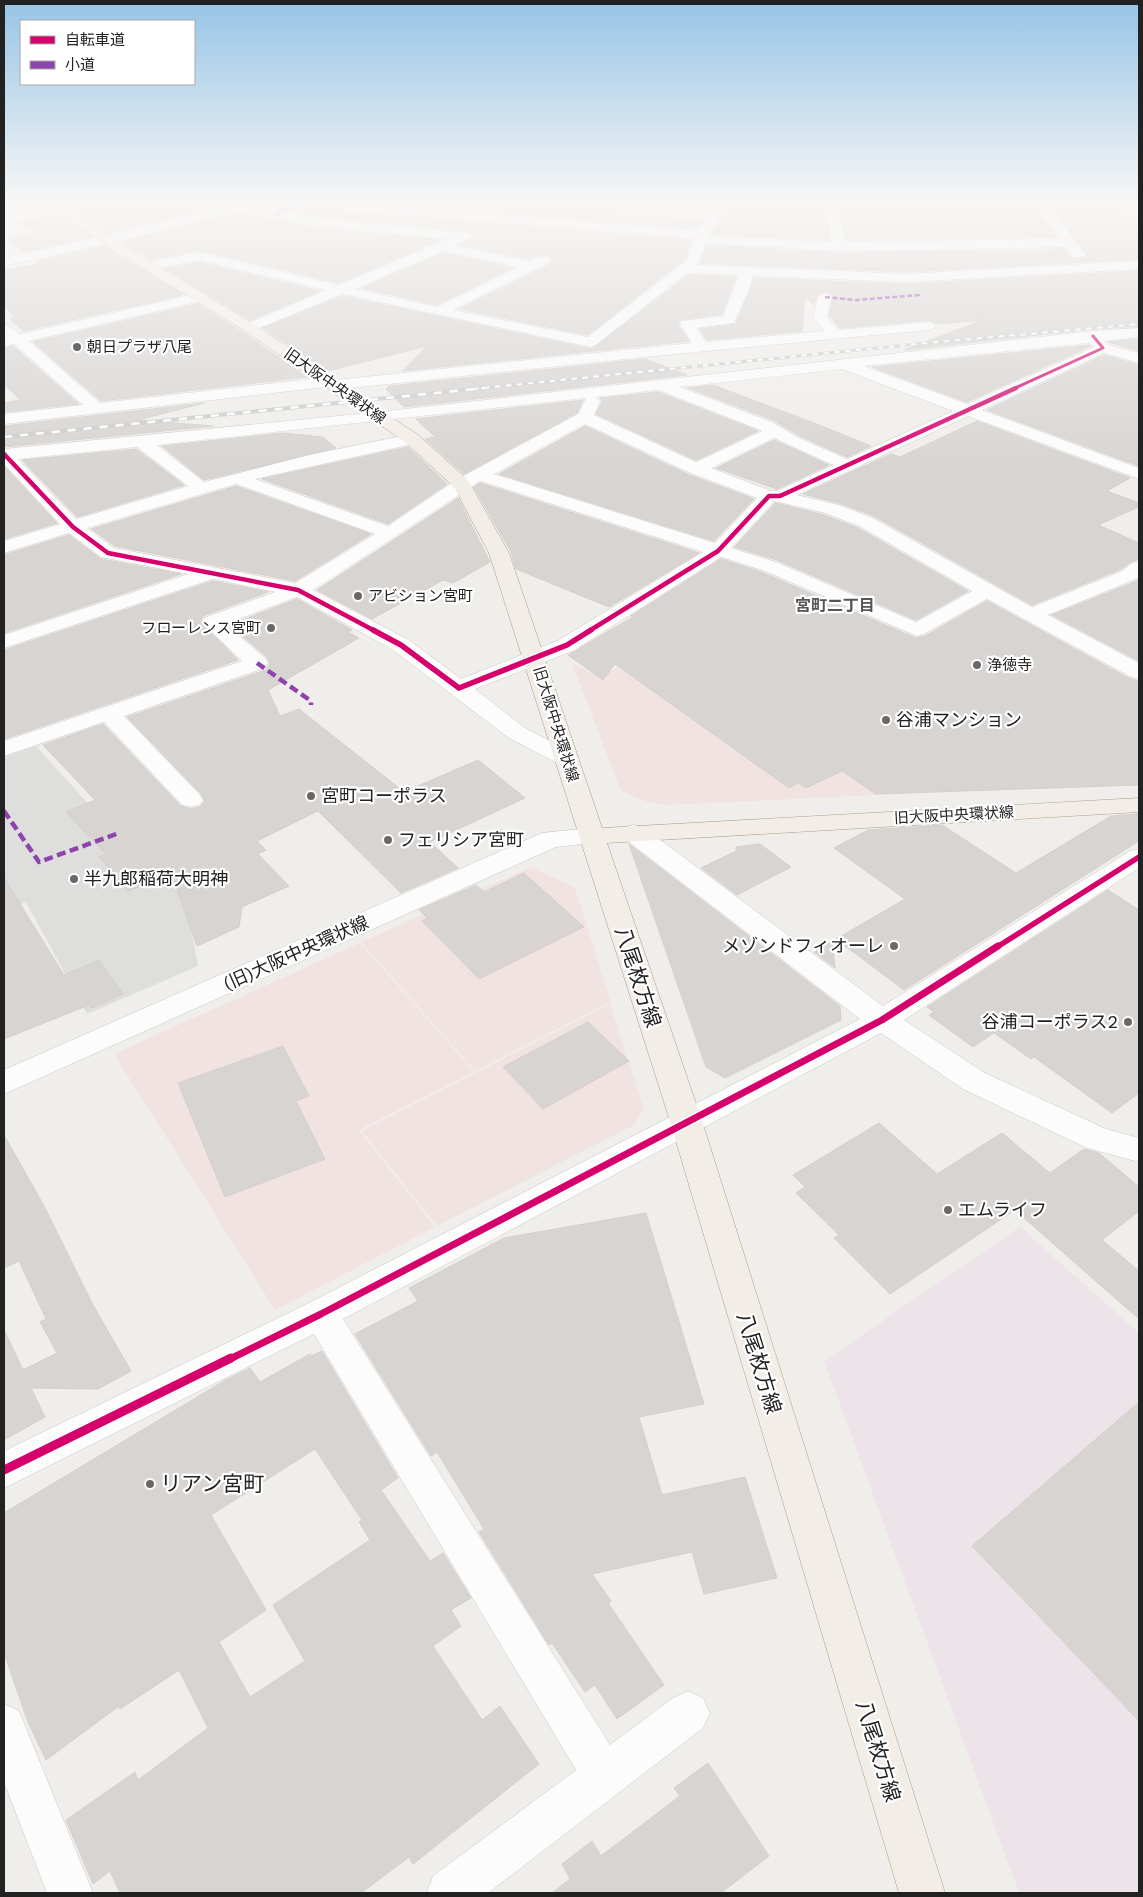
<svg xmlns="http://www.w3.org/2000/svg" width="1143" height="1897" font-family="'Work Sans','Noto Sans JP',sans-serif">
<style>
.commercial{fill:#f1e3e1}
.industrial{fill:#ede4e9}
.religious{fill:#dededc}
.building{fill:#d7d4d2;stroke:#d3d0cc;fill-rule:evenodd}
.lines{fill:none;stroke-linecap:round;stroke-linejoin:round}
.minor-casing{stroke:#c9c8c7;stroke-width:1}
.major-casing{stroke:#a79c86;stroke-width:1}
.minor{fill:#fdfcfc;fill-rule:evenodd}
.major{fill:#f3ede7;fill-rule:evenodd}
.rail-far1-casing{stroke:#ccc;stroke-width:3}
.rail-casing{stroke:#ccc;stroke-width:4}
.rail-far1{stroke:#fff;stroke-width:2;stroke-dasharray:5.5;stroke-linecap:butt}
.rail{stroke:#fff;stroke-width:2.5;stroke-dasharray:8;stroke-linecap:butt}
.quiet-far1{stroke:#8e44ad;stroke-width:2.5;stroke-dasharray:5 2.5;stroke-linecap:butt}
.quiet{stroke:#8e44ad;stroke-width:4.5;stroke-dasharray:9 4.5;stroke-linecap:butt}
.cycleway-far4-casing{stroke:#fff;stroke-width:5}
.cycleway-far3-casing{stroke:#fff;stroke-width:6}
.cycleway-far2-casing{stroke:#fff;stroke-width:8}
.cycleway-far1-casing{stroke:#fff;stroke-width:10}
.cycleway-casing{stroke:#fff;stroke-width:12}
.cycleway-far4{stroke:#d6006c;stroke-width:3}
.cycleway-far3{stroke:#d6006c;stroke-width:4.5}
.cycleway-far2{stroke:#d6006c;stroke-width:5.5}
.cycleway-far1{stroke:#d6006c;stroke-width:7}
.cycleway{stroke:#d6006c;stroke-width:9}
.poi-dot{fill:#6a6968;stroke:#fff;stroke-width:2}
.labels{text-anchor:middle;stroke-width:4.5;stroke-linejoin:round;paint-order:stroke}
.far-poi-label{font-size:15px;fill:#222;stroke:#fff;text-anchor:start}
.far-street-label{font-size:15px;fill:#222;stroke:#fff}
.far-neighbourhood-label{font-size:16px;font-weight:bold;fill:#555;stroke:#fff}
.poi-label{font-size:18px;fill:#222;stroke:#fff;text-anchor:start}
.street-label{font-size:18px;fill:#222;stroke:#fff}
.near-street-label{font-size:21px;fill:#222;stroke:#fff}
.near-poi-label{font-size:21px;fill:#222;stroke:#fff;text-anchor:start}
</style>
<rect width="100%" height="100%" fill="#f0eeeb"/>
<path class="commercial" d="M 648,648 L 962,791 L 668,805 L 648,802 L 621,791 L 572,663 L 600,678 Z
M 531,867 L 575,888 L 611,1002 L 475,1071 L 361,942 Z
M 360,943 L 474,1072 L 359,1130 L 435,1227 L 275,1310 L 114,1054 Z
M 610,1004 L 644,1108 L 634,1125 L 437,1226 L 362,1131 Z"/>
<path class="industrial" d="M 1020,1227 L 1139,1333 L 1139,1893 L 1019,1893 L 824,1361 Z"/>
<path class="religious" d="M 36,746 L 121,840 L 184,889 L 198,966 L 87,1014 L 26,902 L 4,910 L 4,757 Z"/>
<path class="building" d="M 8,203 L 45,203 L 46,205 L 18,210 Z
M 65,203 L 230,203 L 108,233 Z
M 248,203 L 328,203 L 328,207 L 335,211 L 692,240 L 685,259 L 588,335 L 459,309 L 549,265 L 552,259 L 548,255 L 542,254 L 529,259 L 461,245 L 474,237 L 472,233 L 465,231 L 316,216 Z
M 379,203 L 606,203 L 597,210 L 702,222 L 697,229 Z
M 730,203 L 823,203 L 830,240 L 711,234 Z
M 839,203 L 1032,203 L 1056,237 L 847,240 Z
M 1048,203 L 1110,203 L 1139,228 L 1139,259 L 906,272 L 700,263 L 707,245 L 840,253 L 1065,249 L 1073,259 L 1085,258 L 1086,253 Z
M 238,213 L 316,228 L 440,240 L 339,283 L 198,250 L 152,260 L 123,242 Z
M 59,214 L 90,237 L 24,252 L 6,239 L 37,233 L 21,222 Z
M 103,246 L 183,295 L 23,331 L 10,319 L 16,318 L 4,307 L 4,271 L 41,263 L 37,261 Z
M 442,253 L 512,268 L 437,305 L 361,288 Z
M 198,262 L 320,291 L 251,320 L 166,269 Z
M 1139,271 L 1139,326 L 1093,329 L 904,350 L 983,320 L 937,324 L 930,320 L 840,328 L 829,316 L 834,296 L 824,291 L 816,297 L 814,305 L 805,296 L 802,331 L 707,340 L 700,329 L 736,324 L 754,278 L 906,284 Z
M 688,275 L 736,277 L 722,314 L 680,320 L 678,325 L 689,341 L 403,371 L 427,346 L 327,371 L 263,328 L 342,296 L 592,349 Z
M 197,304 L 244,333 L 307,377 L 101,401 L 33,342 Z
M 1139,339 L 1139,351 L 1108,342 Z
M 1089,345 L 1091,346 L 967,402 L 872,367 Z
M 13,346 L 79,404 L 4,412 L 4,403 L 20,400 L 4,384 L 4,348 Z
M 1104,355 L 1139,365 L 1139,466 L 987,410 Z
M 645,359 L 687,375 L 404,407 L 386,389 L 389,386 Z
M 713,385 L 814,423 L 871,446 L 847,457 L 798,435 L 773,420 L 688,388 Z
M 658,392 L 758,431 L 696,460 L 596,414 L 602,402 L 600,398 Z
M 583,400 L 577,413 L 464,474 L 425,439 L 435,437 L 416,419 Z
M 204,403 L 138,420 L 213,426 L 4,447 L 4,426 Z
M 977,421 L 1130,478 L 1107,491 L 1139,503 L 1139,507 L 1098,525 L 1139,543 L 1139,559 L 1131,562 L 1121,569 L 1032,605 L 874,516 L 839,503 L 803,494 L 891,454 L 900,457 Z
M 585,426 L 689,475 L 754,499 L 714,541 L 499,474 Z
M 283,433 L 323,437 L 336,448 L 204,480 L 162,446 Z
M 774,440 L 829,465 L 777,489 L 716,468 Z
M 408,447 L 447,484 L 388,524 L 262,479 Z
M 136,449 L 184,485 L 77,517 L 22,460 Z
M 4,466 L 57,523 L 4,539 Z
M 480,483 L 699,553 L 609,607 L 516,569 L 511,552 L 474,487 Z
M 236,486 L 371,534 L 295,581 L 115,546 L 91,529 Z
M 458,498 L 490,562 L 453,583 L 443,580 L 372,619 L 317,590 Z
M 775,503 L 824,515 L 858,528 L 968,591 L 916,620 L 777,560 L 734,547 Z
M 69,535 L 101,559 L 181,574 L 4,633 L 4,555 Z
M 721,559 L 761,572 L 916,638 L 925,636 L 987,601 L 1130,679 L 1139,681 L 1139,785 L 876,794 L 842,771 L 806,788 L 798,783 L 789,788 L 615,664 L 603,680 L 568,655 L 633,617 L 631,616 Z
M 1139,579 L 1139,661 L 1052,615 L 1137,581 Z
M 213,581 L 268,592 L 203,616 L 200,621 L 238,660 L 4,739 L 4,650 Z
M 297,599 L 352,630 L 348,632 L 359,638 L 268,690 L 280,716 L 299,709 L 404,792 L 478,760 L 525,798 L 430,842 L 458,868 L 401,893 L 318,811 L 257,841 L 266,850 L 258,854 L 289,886 L 242,907 L 239,927 L 197,946 L 171,873 L 129,891 L 99,857 L 106,854 L 66,812 L 95,800 L 43,745 L 103,724 L 181,806 L 191,809 L 200,807 L 205,801 L 201,794 L 127,717 L 266,670 L 270,664 L 267,657 L 229,625 Z
M 1139,814 L 1139,841 L 904,990 L 836,939 L 905,899 L 834,848 L 868,830 L 942,825 L 1016,873 L 1111,816 Z
M 629,844 L 840,1006 L 841,1020 L 725,1078 L 706,1067 Z
M 760,844 L 791,867 L 737,895 L 701,868 L 736,851 L 736,847 Z
M 524,873 L 584,927 L 479,979 L 422,921 L 427,918 L 419,910 L 476,885 L 484,892 Z
M 4,878 L 64,975 L 99,960 L 123,994 L 92,1008 L 89,1005 L 4,1039 Z
M 1108,890 L 1139,910 L 1139,1093 L 1112,1113 L 1034,1057 L 1031,1059 L 994,1033 L 973,1047 L 929,1015 L 934,1012 L 927,1007 Z
M 832,942 L 835,968 L 814,952 Z
M 588,1022 L 629,1061 L 543,1109 L 503,1067 Z
M 283,1046 L 309,1096 L 296,1101 L 325,1159 L 225,1197 L 178,1083 Z
M 879,1123 L 937,1174 L 1002,1133 L 1050,1173 L 1084,1149 L 1099,1153 L 1139,1187 L 1139,1211 L 1102,1240 L 1139,1271 L 1139,1319 L 1015,1210 L 890,1294 L 834,1238 L 839,1235 L 796,1193 L 805,1187 L 793,1175 Z
M 4,1135 L 44,1206 L 93,1305 L 131,1371 L 98,1389 L 31,1388 L 45,1417 L 4,1440 L 4,1330 L 23,1370 L 57,1353 L 40,1322 L 46,1319 L 19,1261 L 4,1268 Z
M 646,1213 L 704,1404 L 639,1417 L 662,1495 L 745,1477 L 777,1578 L 704,1594 L 692,1552 L 592,1574 L 611,1601 L 608,1603 L 664,1685 L 617,1719 L 595,1685 L 585,1692 L 552,1643 L 549,1645 L 479,1532 L 484,1529 L 437,1452 L 431,1456 L 355,1334 L 418,1301 L 409,1288 L 504,1238 Z
M 322,1351 L 398,1478 L 381,1490 L 430,1561 L 443,1553 L 471,1598 L 451,1610 L 461,1626 L 433,1646 L 482,1720 L 500,1706 L 539,1764 L 413,1864 L 409,1857 L 361,1893 L 120,1893 L 110,1871 L 93,1884 L 66,1820 L 135,1772 L 138,1780 L 208,1728 L 179,1670 L 120,1709 L 119,1706 L 46,1760 L 28,1722 L 4,1653 L 4,1513 L 224,1381 L 250,1368 L 260,1382 L 310,1354 L 311,1356 ZM 315,1449 L 362,1520 L 359,1522 L 370,1540 L 273,1605 L 305,1661 L 250,1697 L 219,1642 L 266,1610 L 211,1515 Z
M 1139,1402 L 1139,1721 L 972,1546 Z
M 708,1763 L 769,1856 L 721,1893 L 552,1893 L 570,1879 L 562,1864 L 592,1841 L 601,1856 L 680,1796 L 674,1788 Z"/>
<g class="lines">
<defs>
<path id="minor" d="M 238,203 L 316,218 L 465,233 L 470,234 L 472,237 L 455,246 L 529,261 L 543,256 L 548,257 L 550,260 L 548,263 L 453,310 L 588,337 L 687,260 L 694,238 L 335,209 L 329,205 L 330,203 L 356,203 L 698,231 L 716,203 L 728,203 L 708,236 L 832,242 L 825,203 L 837,203 L 846,242 L 1060,239 L 1034,203 L 1046,203 L 1085,254 L 1083,257 L 1073,257 L 1066,247 L 840,251 L 706,243 L 697,265 L 906,274 L 1139,261 L 1139,269 L 906,282 L 753,276 L 749,290 L 734,323 L 697,328 L 706,342 L 824,331 L 813,317 L 818,297 L 825,293 L 832,297 L 827,317 L 839,330 L 930,322 L 937,326 L 930,330 C 731,348 532,368 332,390 L 325,387 L 4,424 L 4,414 L 83,405 L 14,344 L 4,346 L 4,338 L 6,337 L 4,335 L 4,325 L 6,325 L 20,334 L 200,293 L 205,294 L 207,297 L 205,300 L 29,341 L 100,403 L 329,377 L 335,380 L 692,343 L 680,324 L 682,321 L 723,316 L 739,275 L 687,273 L 596,345 L 591,347 L 342,294 L 250,332 L 243,328 L 245,325 L 326,290 L 198,260 L 150,270 L 143,266 L 145,263 L 198,252 L 339,285 L 448,239 L 316,226 L 238,211 L 141,236 L 4,266 L 4,258 L 140,228 ZM 442,251 L 518,267 L 437,307 L 355,289 Z
M 61,204 L 65,205 L 67,208 L 65,211 L 4,223 L 4,215 Z
M 1139,328 L 1139,337 L 1105,341 L 1108,345 L 1139,353 L 1139,363 L 1104,353 L 982,410 L 1139,468 L 1139,479 L 968,416 L 797,495 L 839,505 L 873,518 L 1032,607 L 1122,571 L 1132,563 L 1139,561 L 1139,577 L 1136,579 L 1048,615 L 1139,663 L 1139,679 L 1131,677 L 987,599 L 924,634 L 917,636 L 762,570 L 721,557 L 575,650 L 475,689 L 525,728 L 575,754 L 579,759 L 575,764 L 567,766 L 559,764 L 509,738 L 393,650 L 297,597 L 225,624 L 265,658 L 268,663 L 265,668 L 124,716 L 200,795 L 203,800 L 200,805 L 191,807 L 182,805 L 104,722 L 4,756 L 4,741 L 242,661 L 201,622 L 204,618 L 275,592 L 213,579 L 4,648 L 4,635 L 188,574 L 101,557 L 69,533 L 4,553 L 4,541 L 60,524 L 4,464 L 4,449 L 379,412 L 1093,331 ZM 1090,343 L 1094,347 L 967,404 L 864,366 ZM 842,369 L 953,411 L 847,459 L 797,437 L 772,422 L 680,387 ZM 658,390 L 760,430 L 762,431 L 696,462 L 594,415 L 600,401 L 596,397 ZM 586,398 L 578,414 L 456,480 L 388,526 L 255,479 L 418,443 L 421,439 L 418,435 L 412,434 L 309,455 L 204,482 L 157,445 ZM 585,424 L 690,473 L 757,498 L 715,543 L 494,474 ZM 774,438 L 833,465 L 777,491 L 771,491 L 711,468 ZM 137,447 L 188,486 L 76,519 L 18,459 ZM 480,481 L 703,552 L 559,640 L 461,679 L 409,640 L 313,590 ZM 236,484 L 375,534 L 295,583 L 114,548 L 87,528 ZM 774,501 L 825,513 L 859,526 L 972,591 L 916,622 L 776,562 L 731,548 Z
M 634,825 L 643,827 L 883,1006 L 1130,851 L 1139,849 L 1139,868 L 904,1020 L 985,1073 L 1106,1129 L 1139,1138 L 1139,1162 L 1087,1148 L 963,1089 L 881,1033 L 343,1319 L 610,1745 L 673,1698 L 688,1691 L 703,1698 L 710,1713 L 703,1728 L 488,1893 L 427,1893 L 433,1876 L 576,1770 L 314,1334 L 4,1488 L 4,1451 L 309,1303 L 860,1019 L 625,839 L 621,833 L 625,827 Z
M 591,828 L 600,830 L 604,836 L 600,842 L 556,847 L 4,1094 L 4,1070 L 542,833 Z
M 4,1704 L 19,1711 L 93,1893 L 47,1893 L 4,1782 Z"/>
<path id="major" d="M 47,203 L 61,203 L 111,237 L 255,325 L 418,435 L 468,480 L 509,553 L 602,828 L 1139,798 L 1139,812 L 607,843 L 702,1121 L 945,1893 L 899,1893 L 670,1121 L 489,553 L 454,487 L 406,443 L 245,331 L 101,243 Z"/>
</defs>
<use href="#minor" class="minor-casing"/>
<use href="#major" class="major-casing"/>
<use href="#minor" class="minor"/>
<use href="#major" class="major"/>
<defs>
<path id="rail-far1" d="M 473,389 L 916,344 L 1139,324"/>
<path id="rail" d="M 4,437 L 485,388"/>
</defs>
<use href="#rail-far1" class="rail-far1-casing"/>
<use href="#rail" class="rail-casing"/>
<use href="#rail-far1" class="rail-far1"/>
<use href="#rail" class="rail"/>
<path class="quiet-far1" d="M 275,215 L 301,204
M 825,297 L 856,300 L 920,295"/>
<path class="quiet" d="M 257,663 L 311,701 L 311,705
M 4,811 L 39,862 L 119,833"/>
<defs>
<path id="cycleway-far4" d="M 1013,389 L 1103,348 L 1093,336"/>
<path id="cycleway-far3" d="M 4,454 L 73,527 L 108,553 L 298,590 L 375,631
M 589,631 L 718,551 L 769,496 L 780,496 L 1016,388"/>
<path id="cycleway-far2" d="M 373,630 L 401,645 L 459,688 L 567,645 L 591,630
M 997,947 L 1139,857"/>
<path id="cycleway-far1" d="M 228,1360 L 321,1314 L 882,1020 L 998,946"/>
<path id="cycleway" d="M 4,1470 L 231,1358"/>
</defs>
<use href="#cycleway-far4" class="cycleway-far4-casing"/>
<use href="#cycleway-far3" class="cycleway-far3-casing"/>
<use href="#cycleway-far2" class="cycleway-far2-casing"/>
<use href="#cycleway-far1" class="cycleway-far1-casing"/>
<use href="#cycleway" class="cycleway-casing"/>
<use href="#cycleway-far4" class="cycleway-far4"/>
<use href="#cycleway-far3" class="cycleway-far3"/>
<use href="#cycleway-far2" class="cycleway-far2"/>
<use href="#cycleway-far1" class="cycleway-far1"/>
<use href="#cycleway" class="cycleway"/>
</g>
<linearGradient id="sky" x2="0" y2="1"><stop stop-color="#97c4e6"/><stop offset="0.43" stop-color="#f8f7f6"/><stop offset="1" stop-color="#f8f7f6" stop-opacity="0"/></linearGradient>
<rect width="1143" height="469" fill="url(#sky)"/>
<g class="poi-dot">
<circle cx="77" cy="347" r="5"/>
<circle cx="358" cy="596" r="5"/>
<circle cx="271" cy="628" r="5"/>
<circle cx="977" cy="665" r="5"/>
<circle cx="886" cy="720" r="5"/>
<circle cx="311" cy="796" r="5"/>
<circle cx="388" cy="840" r="5"/>
<circle cx="74" cy="879" r="5"/>
<circle cx="894" cy="946" r="5"/>
<circle cx="1128" cy="1022" r="5"/>
<circle cx="948" cy="1210" r="5"/>
<circle cx="150" cy="1484" r="5"/>
</g>
<g class="labels">
<g class="far-poi-label">
<text x="87" y="352">朝日プラザ八尾</text>
<text x="368" y="601">アビション宮町</text>
<text x="261" y="633" text-anchor="end">フローレンス宮町</text>
<text x="987" y="670">浄徳寺</text>
</g>
<g class="far-street-label">
<text transform="translate(335 386) rotate(35)" y="5">旧大阪中央環状線</text>
<text transform="translate(556 724) rotate(73)" y="5">旧大阪中央環状線</text>
<text transform="translate(954 815) rotate(-3)" y="5">旧大阪中央環状線</text>
</g>
<g class="far-neighbourhood-label">
<text x="835" y="611">宮町二丁目</text>
</g>
<g class="poi-label">
<text x="896" y="726">谷浦マンション</text>
<text x="321" y="802">宮町コーポラス</text>
<text x="398" y="846">フェリシア宮町</text>
<text x="84" y="885">半九郎稲荷大明神</text>
<text x="884" y="952" text-anchor="end">メゾンドフィオーレ</text>
<text x="1118" y="1028" text-anchor="end">谷浦コーポラス2</text>
<text x="958" y="1216">エムライフ</text>
</g>
<g class="street-label">
<text transform="translate(296 953) rotate(-24)" y="6">(旧)大阪中央環状線</text>
</g>
<g class="near-street-label">
<text transform="translate(638 977) rotate(72)" y="7">八尾枚方線</text>
<text transform="translate(759 1363) rotate(73)" y="7">八尾枚方線</text>
<text transform="translate(878 1751) rotate(73)" y="7">八尾枚方線</text>
</g>
<g class="near-poi-label">
<text x="160" y="1491">リアン宮町</text>
</g>
</g>
<rect width="1143" height="1897" fill="none" stroke="#222222" stroke-width="10"/>
<rect x="20" y="20" width="175" height="65" fill="#ffffff" stroke="#a7a7a7"/>
<rect x="30" y="36" width="25" height="8" fill="#d6006c" stroke="#a7a7a7"/>
<text x="65" y="45" font-size="15" fill="#222222">自転車道</text>
<rect x="30" y="61" width="25" height="8" fill="#8e44ad" stroke="#a7a7a7"/>
<text x="65" y="70" font-size="15" fill="#222222">小道</text>
</svg>
